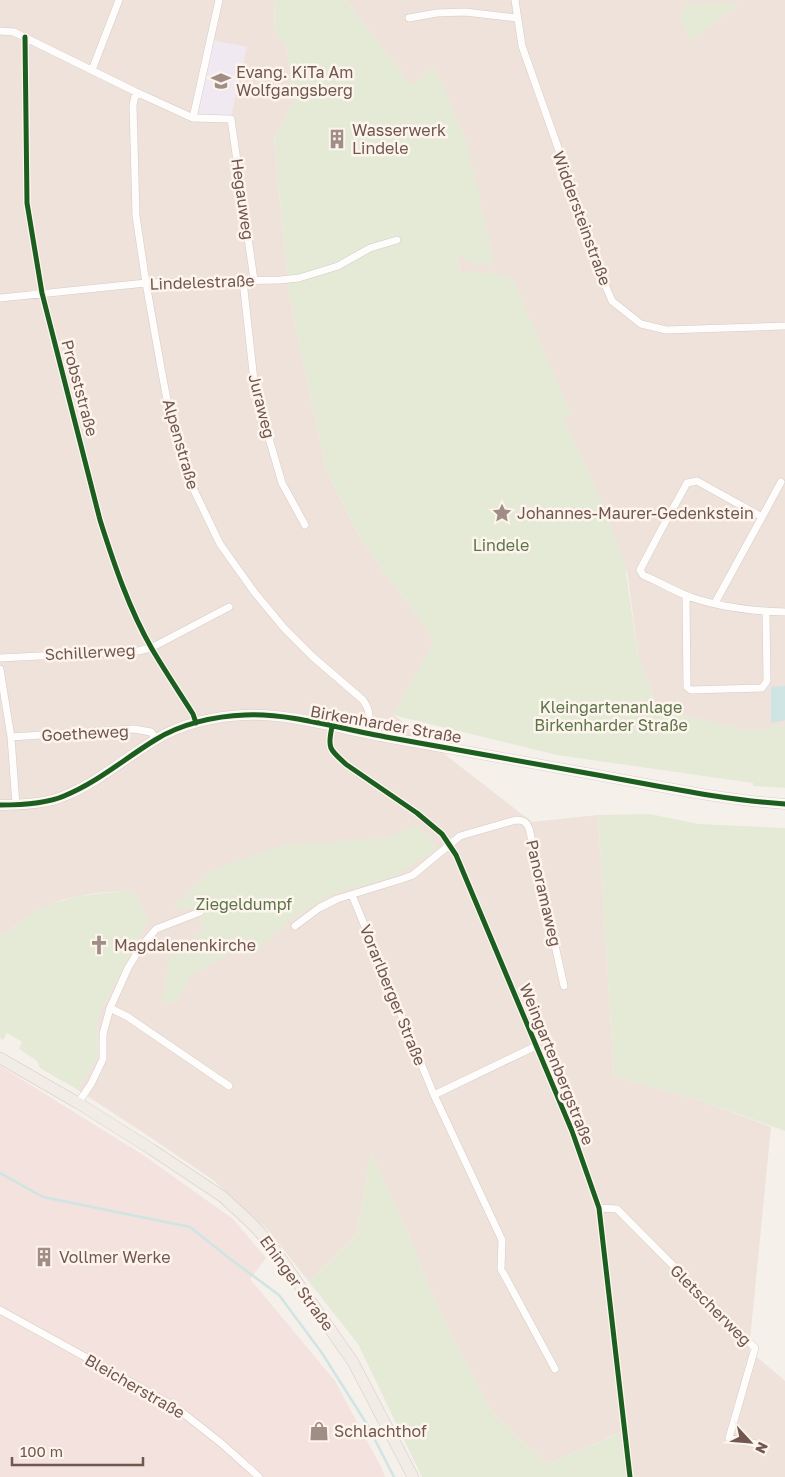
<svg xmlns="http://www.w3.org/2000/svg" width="785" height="1477" font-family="'Golos Text',sans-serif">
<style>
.residential{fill:#eee2da}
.commercial{fill:#f3e2dd}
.education{fill:#f1e9f1}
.green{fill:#e5ead7}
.water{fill:#cfe5e4}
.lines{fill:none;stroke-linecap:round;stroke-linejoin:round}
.stream{stroke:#cfe5e4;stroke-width:2.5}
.street-casing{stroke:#d3ccc7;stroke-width:8}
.secondary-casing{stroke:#d5ccc8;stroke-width:11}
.primary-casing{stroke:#d4cbc7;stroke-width:12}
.street{stroke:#fefdfc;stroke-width:7}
.secondary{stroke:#fefdfc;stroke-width:10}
.primary{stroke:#f1ece6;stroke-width:11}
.cycleway-casing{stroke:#fdf5ed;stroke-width:8}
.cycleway{stroke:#1b5e20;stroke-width:5}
.labels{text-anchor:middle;stroke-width:5;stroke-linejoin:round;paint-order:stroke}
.poi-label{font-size:16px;fill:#71574f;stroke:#fdf5ed;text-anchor:start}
.street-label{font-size:16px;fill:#71574f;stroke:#fdf5ed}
.park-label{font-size:16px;fill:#5b7548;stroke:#fdf5ed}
</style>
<rect width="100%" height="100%" fill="#f6f0eb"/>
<path class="residential" d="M 0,0 L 275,0 L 274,30 L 286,44 L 294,102 L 274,139 L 289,294 L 326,469 L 362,541 L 435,640 L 394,715 L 532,822 L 598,815 L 614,1076 L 702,1101 L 771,1127 L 749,1350 L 785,1381 L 785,1477 L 625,1477 L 619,1433 L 547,1465 L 493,1413 L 459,1350 L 428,1285 L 406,1229 L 371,1153 L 357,1234 L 309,1282 L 269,1231 L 213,1180 L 153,1139 L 78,1090 L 98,1056 L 97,1018 L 148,921 L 133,890 L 96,893 L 62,900 L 35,912 L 13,927 L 6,935 L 0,934 Z
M 346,0 L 785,0 L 785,724 L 753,731 L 728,726 L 676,714 L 657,705 L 653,698 L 652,690 L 639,661 L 627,570 L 473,332 L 446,205 L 412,86 Z"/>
<path class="commercial" d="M 0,1066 L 143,1155 L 233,1219 L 266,1258 L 250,1279 L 335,1381 L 381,1467 L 385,1477 L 0,1477 Z"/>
<path class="education" d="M 213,40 L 247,47 L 231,116 L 196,115 Z"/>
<path class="green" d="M 275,0 L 346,0 L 412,86 L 432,68 L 439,77 L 467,143 L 495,265 L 474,264 L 457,255 L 460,272 L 491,273 L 513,278 L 571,415 L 563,419 L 594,482 L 627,570 L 626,573 L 639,661 L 652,690 L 653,698 L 657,705 L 675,714 L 753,731 L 785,724 L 785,788 L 753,786 L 753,783 L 557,755 L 393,715 L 435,640 L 362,541 L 326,469 L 289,294 L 274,138 L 294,102 L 286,45 L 274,30 Z
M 741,3 L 690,42 L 680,16 L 687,4 Z
M 650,814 L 698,824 L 785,828 L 785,1131 L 702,1101 L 614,1076 L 598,815 Z
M 416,825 L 438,848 L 395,876 L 332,894 L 294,917 L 249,957 L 239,948 L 190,977 L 177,1002 L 161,1002 L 171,953 L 204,929 L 196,908 L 171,909 L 211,871 L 283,845 L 388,838 Z
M 133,890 L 148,921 L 97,1018 L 98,1056 L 78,1090 L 40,1068 L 37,1061 L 19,1049 L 22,1042 L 7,1033 L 3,1040 L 0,1038 L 0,934 L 6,935 C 37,898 89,894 133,890 Z
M 371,1152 L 406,1229 L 428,1285 L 459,1350 L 493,1413 L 547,1465 L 620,1433 L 625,1477 L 422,1477 L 358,1344 L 309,1282 L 357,1234 Z"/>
<path class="water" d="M 785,686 L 785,720 L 771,723 L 771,687 Z"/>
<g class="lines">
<path class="stream" d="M 0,1173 L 43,1197 L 190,1227 L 229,1258 L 279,1295 L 322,1353 L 368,1426 L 394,1477"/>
<defs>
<path id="street" d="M 515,0 L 522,46 L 585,224 L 601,275 L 612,301 L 641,324 L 666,330 L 785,326
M 409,18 L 437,13 L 465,12 L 517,18
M 0,31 L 14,32 L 136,92 L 193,118 L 231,119 L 254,280
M 25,37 L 27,203 L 42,293 L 100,520 C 114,564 129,609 152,649 C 165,671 179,692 193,714 L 196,723
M 92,70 L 119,0
M 136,92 L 133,105 L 136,216 L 146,283 L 161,368 L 173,431 L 192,486 L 220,544 L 255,593 L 284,628 L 313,657 L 363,700 C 372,713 369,719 366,734
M 193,118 L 219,0
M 243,281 L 255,390 L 282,483 L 305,525
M 0,298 L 146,283 L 280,280 L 299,278 L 338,266 L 370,248 L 397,240
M 762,517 L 781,482
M 686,595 L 687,687 L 691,690 L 762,688 L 767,681 L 766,612
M 715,603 L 762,517 L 697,481 L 687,483 L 661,530 L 640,570 L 643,575 C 657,581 671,589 685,595 C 716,607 752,611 785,612
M 0,658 L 138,651 L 151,648 L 229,607
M 0,669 L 11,737 L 16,805
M 332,727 C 327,749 330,750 347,765 L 417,813 L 442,834 L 456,855 L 572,1131 L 599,1208 L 630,1477
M 11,737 L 134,729 L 151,732 L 156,739
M 352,895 L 434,1095 L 502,1240 L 501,1269 L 555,1369
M 295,926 L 319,908 L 337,899 L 402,879 L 413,875 L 460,836 L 516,820 C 523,820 527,822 529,828 L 564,986
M 110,1008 L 128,1017 L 229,1086
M 434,1095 L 536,1046
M 78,1103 L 91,1084 L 103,1059 L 103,1034 L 110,1008 L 128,968 L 140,948 L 156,929 L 200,912
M 599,1208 L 617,1209 L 755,1348 L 729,1438 L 756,1444
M 0,1310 L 174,1406 L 221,1443 L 259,1477"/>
<path id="secondary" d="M 0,805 C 20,805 46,804 64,796 C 98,782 124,759 155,740 C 180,724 215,716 245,715 C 290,713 341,729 386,737 C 458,750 531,763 603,776 C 664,787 724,800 785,804"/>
<path id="primary" d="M 0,1058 L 78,1103 L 151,1149 L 223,1197 L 250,1222 L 270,1243 L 353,1362 L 413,1477"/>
</defs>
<use href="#street" class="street-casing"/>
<use href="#secondary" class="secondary-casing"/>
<use href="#primary" class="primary-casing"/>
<use href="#street" class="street"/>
<use href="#secondary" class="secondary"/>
<use href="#primary" class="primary"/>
<defs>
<path id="cycleway" d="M 25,37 L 27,203 L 42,293 L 100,520 C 114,564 129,609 152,649 C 165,671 179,692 193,714 L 196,723
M 332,727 C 327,749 330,750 347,765 L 417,813 L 442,834 L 456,855 L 572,1131 L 599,1208 L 630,1477
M 0,805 C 20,805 46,804 64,796 C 98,782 124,759 155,740 C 180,724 215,716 245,715 C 290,713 341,729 386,737 C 458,750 531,763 603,776 C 664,787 724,800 785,804"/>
</defs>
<use href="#cycleway" class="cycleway-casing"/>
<use href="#cycleway" class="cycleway"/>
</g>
<defs>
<symbol id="school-bare" viewBox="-9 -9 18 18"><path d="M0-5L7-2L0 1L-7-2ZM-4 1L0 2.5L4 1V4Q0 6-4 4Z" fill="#a08d86" stroke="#fdf5ed" stroke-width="2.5" paint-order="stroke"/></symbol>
<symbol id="building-bare" viewBox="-9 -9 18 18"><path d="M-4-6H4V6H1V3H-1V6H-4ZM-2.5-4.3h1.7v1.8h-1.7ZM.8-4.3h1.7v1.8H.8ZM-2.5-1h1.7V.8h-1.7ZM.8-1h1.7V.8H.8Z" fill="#a08d86" stroke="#fdf5ed" stroke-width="2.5" paint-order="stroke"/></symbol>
<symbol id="sight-bare" viewBox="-9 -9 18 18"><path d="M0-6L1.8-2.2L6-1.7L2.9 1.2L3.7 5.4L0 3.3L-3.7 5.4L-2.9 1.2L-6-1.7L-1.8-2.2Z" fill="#a08d86" stroke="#fdf5ed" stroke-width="2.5" paint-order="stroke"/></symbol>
<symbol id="church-bare" viewBox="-9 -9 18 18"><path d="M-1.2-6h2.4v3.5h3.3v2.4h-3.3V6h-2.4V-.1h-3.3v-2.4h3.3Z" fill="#a08d86" stroke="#fdf5ed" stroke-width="2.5" paint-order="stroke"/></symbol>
<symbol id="shop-bare" viewBox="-9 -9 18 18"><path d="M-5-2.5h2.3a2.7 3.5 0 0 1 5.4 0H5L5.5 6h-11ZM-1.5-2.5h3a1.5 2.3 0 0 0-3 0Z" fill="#a08d86" stroke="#fdf5ed" stroke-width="2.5" paint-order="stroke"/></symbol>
</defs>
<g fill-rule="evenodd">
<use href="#school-bare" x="207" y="67" width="28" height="28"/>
<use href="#building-bare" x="323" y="125" width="28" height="28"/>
<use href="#sight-bare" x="488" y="499" width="28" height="28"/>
<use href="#church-bare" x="85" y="931" width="28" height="28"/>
<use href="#building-bare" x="30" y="1243" width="28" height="28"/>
<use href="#shop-bare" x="305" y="1417" width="28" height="28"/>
</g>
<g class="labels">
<g class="poi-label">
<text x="236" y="78">Evang. KiTa Am<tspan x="236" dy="18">Wolfgangsberg</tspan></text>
<text x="352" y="136">Wasserwerk<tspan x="352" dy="18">Lindele</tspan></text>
<text x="517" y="519">Johannes-Maurer-Gedenkstein</text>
<text x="114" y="951">Magdalenenkirche</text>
<text x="59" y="1263">Vollmer Werke</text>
<text x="334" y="1437">Schlachthof</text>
</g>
<g class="street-label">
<text transform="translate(243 199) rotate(82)" y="6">Hegauweg</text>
<text transform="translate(582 218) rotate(70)" y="6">Widdersteinstraße</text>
<text transform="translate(202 282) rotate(-2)" y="6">Lindelestraße</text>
<text transform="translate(80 388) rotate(75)" y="6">Probststraße</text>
<text transform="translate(262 406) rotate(76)" y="6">Juraweg</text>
<text transform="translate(181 444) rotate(74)" y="6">Alpenstraße</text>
<text transform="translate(90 652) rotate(-3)" y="6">Schillerweg</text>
<text transform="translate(386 724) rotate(10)" y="6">Birkenharder Straße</text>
<text transform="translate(85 733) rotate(-3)" y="6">Goetheweg</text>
<text transform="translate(544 893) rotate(77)" y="6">Panoramaweg</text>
<text transform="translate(393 995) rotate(68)" y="6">Vorarlberger Straße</text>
<text transform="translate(557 1064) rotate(68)" y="6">Weingartenbergstraße</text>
<text transform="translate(297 1283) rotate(54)" y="6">Ehinger Straße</text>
<text transform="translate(711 1305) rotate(45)" y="6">Gletscherweg</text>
<text transform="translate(135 1386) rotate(30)" y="6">Bleicherstraße</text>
</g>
<g class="park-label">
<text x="501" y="551">Lindele</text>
<text x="611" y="713">Kleingartenanlage<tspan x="611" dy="18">Birkenharder Straße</tspan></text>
<text x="244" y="910">Ziegeldumpf</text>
</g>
</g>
<g transform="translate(750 1442) rotate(116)" stroke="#fdf5ed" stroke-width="4" paint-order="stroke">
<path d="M0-4L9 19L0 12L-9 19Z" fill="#71574f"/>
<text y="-8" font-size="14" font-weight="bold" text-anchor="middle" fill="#71574f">N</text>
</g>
<path d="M12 1457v8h131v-8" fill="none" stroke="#71574f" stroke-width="2.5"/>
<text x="20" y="1457" font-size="15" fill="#71574f" stroke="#fdf5ed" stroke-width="4" paint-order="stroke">100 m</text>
</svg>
